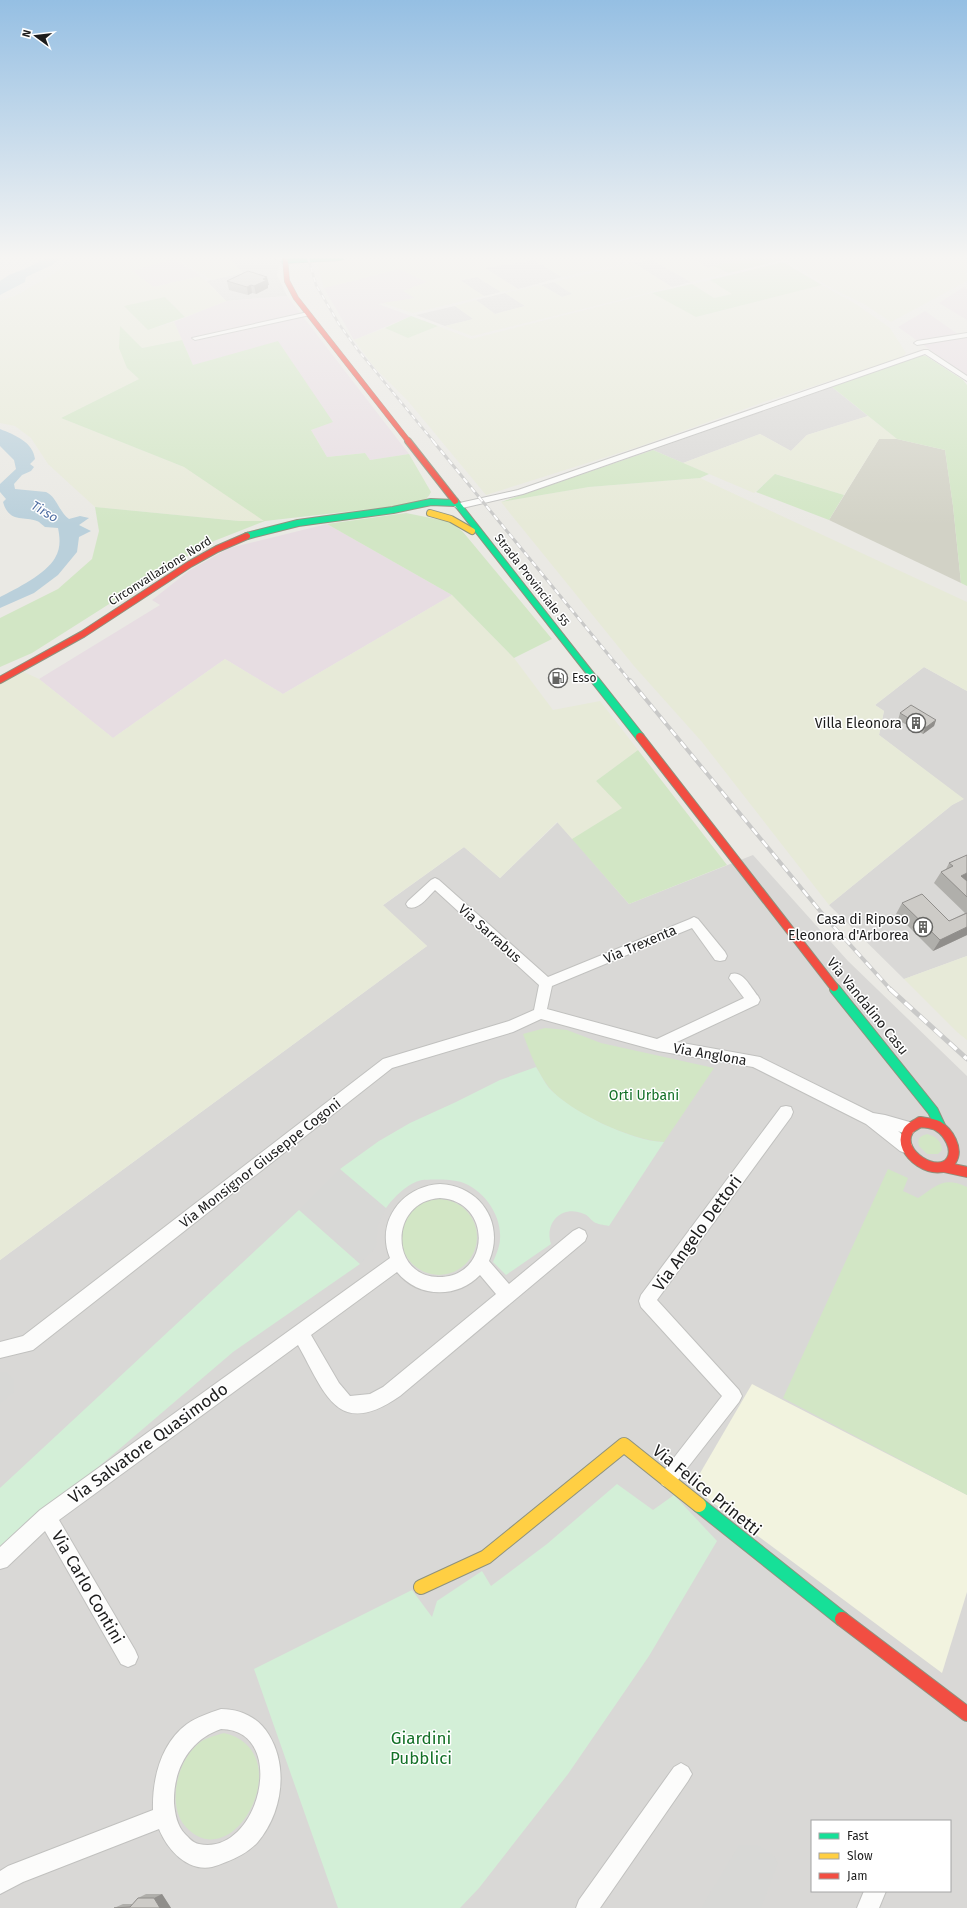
<svg xmlns="http://www.w3.org/2000/svg" width="967" height="1908" font-family="'Fira Sans',sans-serif">
<style>
.residential{fill:#d9d8d6;fill-rule:evenodd}
.industrial{fill:#e7dde2}
.education{fill:#f2f3df}
.religious{fill:#d8d8d6}
.construction{fill:#d2d2c6}
.farmland{fill:#e7ead8}
.grass{fill:#d2e6c5}
.park{fill:#d3efd7}
.water{fill:#bad0db}
.lines{fill:none;stroke-linecap:round;stroke-linejoin:round}
.street-casing{stroke:#c1c1bf;stroke-width:2}
.fast-far4-casing{stroke:#8e927e;stroke-width:6}
.fast-far3-casing{stroke:#8e927e;stroke-width:8}
.fast-far2-casing{stroke:#8e927e;stroke-width:10}
.fast-far1-casing{stroke:#8e927e;stroke-width:12}
.fast-casing{stroke:#8e927e;stroke-width:16}
.slow-far1-casing{stroke:#8e927e;stroke-width:8}
.slow-casing{stroke:#8e927e;stroke-width:16}
.jam-far4-casing{stroke:#8e927e;stroke-width:6}
.jam-far3-casing{stroke:#8e927e;stroke-width:8}
.jam-far2-casing{stroke:#8e927e;stroke-width:10}
.jam-far1-casing{stroke:#8e927e;stroke-width:12}
.jam-casing{stroke:#8e927e;stroke-width:16}
.street{fill:#fcfcfb;fill-rule:evenodd}
.fast-far4{stroke:#16e098;stroke-width:5}
.fast-far3{stroke:#16e098;stroke-width:6}
.fast-far2{stroke:#16e098;stroke-width:8}
.fast-far1{stroke:#16e098;stroke-width:10}
.fast{stroke:#16e098;stroke-width:14}
.slow-far1{stroke:#ffcf43;stroke-width:6}
.slow{stroke:#ffcf43;stroke-width:14}
.jam-far4{stroke:#f24e42;stroke-width:5}
.jam-far3{stroke:#f24e42;stroke-width:6}
.jam-far2{stroke:#f24e42;stroke-width:8}
.jam-far1{stroke:#f24e42;stroke-width:10}
.jam{stroke:#f24e42;stroke-width:14}
.rail-far3-casing{stroke:#c9c9c8;stroke-width:2.5}
.rail-far2-casing{stroke:#c9c9c8;stroke-width:3}
.rail-far1-casing{stroke:#c9c9c8;stroke-width:4}
.rail-casing{stroke:#c9c9c8;stroke-width:5}
.rail-far3{stroke:#fff;stroke-width:1.5;stroke-dasharray:5;stroke-linecap:butt}
.rail-far2{stroke:#fff;stroke-width:2;stroke-dasharray:6;stroke-linecap:butt}
.rail-far1{stroke:#fff;stroke-width:2.5;stroke-dasharray:8;stroke-linecap:butt}
.rail{stroke:#fff;stroke-width:3.5;stroke-dasharray:10;stroke-linecap:butt}
.wall{fill:#b0afab}
.shaded-wall{fill:#908e8b}
.building{fill:#cdcbc7;stroke:#908e8b}
.labels{text-anchor:middle;stroke-width:3;stroke-linejoin:round;paint-order:stroke}
.far-street-label{font-size:12px;fill:#1c1c1c;stroke:#fff}
.far-poi-label{font-size:12px;fill:#1c1c1c;stroke:#fff;text-anchor:start}
.far-water-label{font-size:13px;font-style:italic;fill:#506fa3;stroke:#fff}
.poi-label{font-size:14px;fill:#1c1c1c;stroke:#fff;text-anchor:end}
.street-label{font-size:14px;fill:#1c1c1c;stroke:#fff}
.park-label{font-size:14px;fill:#137027;stroke:#fff}
.near-street-label{font-size:17px;fill:#1c1c1c;stroke:#fff}
.near-park-label{font-size:17px;fill:#137027;stroke:#fff}
</style>
<rect width="100%" height="100%" fill="#eae9e4"/>
<path class="residential" d="M 230,258 L 281,258 L 277,275 L 287,296 L 226,301 L 207,281 L 242,273 Z
M 692,258 L 749,258 L 708,268 Z
M 534,260 L 562,277 L 518,289 L 484,268 Z
M 652,260 L 691,282 L 672,287 L 634,263 Z
M 477,277 L 501,292 L 484,296 L 459,281 Z
M 554,282 L 573,294 L 562,297 L 541,285 Z
M 505,293 L 525,306 L 495,314 L 476,300 Z
M 455,306 L 474,319 L 445,326 L 416,315 Z
M 832,387 L 868,416 L 807,435 L 791,451 L 760,434 L 683,463 L 653,450 Z
M 924,667 L 967,691 L 967,956 L 904,979 L 829,905 L 952,805 L 963,799 L 879,735 L 884,711 L 875,705 Z
M 558,822 L 629,904 L 753,855 L 848,961 L 967,1076 L 967,1908 L 0,1908 L 0,1260 L 427,946 L 382,906 L 464,847 L 500,878 ZM 812,1821 L 950,1821 L 950,1891 L 812,1891 Z"/>
<path class="industrial" d="M 174,259 L 201,276 L 153,287 L 131,270 Z
M 399,269 L 427,282 L 404,291 L 416,298 L 378,304 L 411,316 L 354,340 L 324,288 Z
M 964,287 L 967,289 L 967,320 L 939,303 Z
M 287,296 L 409,454 L 370,460 L 365,453 L 327,457 L 311,430 L 333,421 L 193,365 L 174,322 L 226,301 Z
M 925,311 L 962,337 L 967,337 L 967,376 L 898,327 Z
M 327,524 L 452,595 L 283,694 L 225,659 L 113,738 L 39,679 L 160,605 L 152,600 L 190,570 L 229,548 Z"/>
<path class="education" d="M 752,1384 L 967,1495 L 967,1592 L 942,1673 L 692,1487 Z"/>
<path class="religious" d="M 340,1169 L 386,1208 L 378,1225 L 376,1247 L 360,1264 L 299,1210 Z
M 0,1372 L 7,1372 L 14,1380 L 14,1392 L 0,1404 Z
M 739,1845 L 758,1845 L 773,1855 L 778,1863 L 761,1908 L 701,1908 Z"/>
<path class="construction" d="M 879,439 L 897,439 L 945,450 L 953,506 L 961,583 L 829,520 Z"/>
<path class="farmland" d="M 77,258 L 169,258 L 174,259 L 132,271 L 154,287 L 201,276 L 226,301 L 185,317 L 165,297 L 148,330 L 174,322 L 182,340 L 142,348 L 120,327 L 127,368 L 139,379 L 61,418 L 184,467 L 265,521 L 239,521 L 95,507 L 48,464 L 31,438 L 15,426 L 0,423 L 0,301 L 17,295 L 50,276 Z
M 176,258 L 230,258 L 243,273 L 212,280 Z
M 355,258 L 608,258 L 622,264 L 562,277 L 534,260 L 485,268 L 518,289 L 501,292 L 477,277 L 460,280 L 484,296 L 413,313 L 383,303 L 415,298 L 403,291 L 427,282 L 399,269 L 324,288 L 317,262 Z
M 662,258 L 692,258 L 708,268 L 713,266 L 729,273 L 691,282 L 652,260 Z
M 781,258 L 967,258 L 967,281 L 891,322 L 864,304 L 833,289 Z
M 634,263 L 672,287 L 472,336 L 445,326 L 473,319 L 455,306 L 476,300 L 495,314 L 525,306 L 505,293 L 541,285 L 562,297 L 572,294 L 554,282 Z
M 710,280 L 733,294 L 714,298 L 692,284 Z
M 822,285 L 856,304 L 890,328 L 906,353 L 901,358 L 764,402 L 638,447 L 486,495 L 408,401 L 375,368 L 354,340 L 385,328 L 408,338 L 438,326 L 471,339 L 652,293 L 697,317 Z
M 868,416 L 897,439 L 879,439 L 844,495 L 776,474 L 754,493 L 683,463 L 760,434 L 791,451 L 807,435 Z
M 700,478 L 967,602 L 967,691 L 924,667 L 875,705 L 884,711 L 879,735 L 964,799 L 952,805 L 829,905 L 702,742 L 634,666 L 501,502 L 589,487 Z
M 452,595 L 514,658 L 553,710 L 600,701 L 638,750 L 596,781 L 623,808 L 572,839 L 557,822 L 500,878 L 464,847 L 383,905 L 427,946 L 0,1260 L 0,683 L 24,672 L 39,679 L 113,738 L 225,659 L 283,694 Z
M 967,956 L 967,1040 L 957,1032 L 904,979 Z"/>
<path class="grass" d="M 749,258 L 777,258 L 782,260 L 729,273 L 713,266 Z
M 783,262 L 822,285 L 696,317 L 652,293 L 692,284 L 714,298 L 732,294 L 710,280 Z
M 165,297 L 185,317 L 148,330 L 124,306 Z
M 411,316 L 438,326 L 408,338 L 385,328 Z
M 120,326 L 142,348 L 182,340 L 193,365 L 278,341 L 333,422 L 311,430 L 327,457 L 365,453 L 370,460 L 409,454 L 431,492 C 426,503 416,503 406,505 L 265,521 L 214,541 L 158,573 L 32,653 L 0,667 L 0,618 L 58,589 L 92,559 L 99,531 L 95,507 L 239,521 L 264,521 L 184,467 L 61,418 L 139,379 L 127,368 L 119,348 Z
M 918,356 L 926,356 L 963,380 L 967,385 L 967,586 L 961,583 L 953,506 L 945,450 L 897,439 L 832,387 Z
M 653,450 L 709,474 L 700,478 L 589,487 L 501,502 Z
M 775,474 L 844,495 L 829,520 L 756,492 Z
M 406,513 L 451,522 L 463,532 L 552,639 L 514,658 L 452,595 L 327,524 Z
M 638,750 L 727,865 L 629,904 L 572,839 L 622,808 L 596,781 Z
M 545,1028 L 567,1030 L 601,1043 L 714,1068 L 664,1142 C 633,1141 566,1111 548,1086 C 536,1070 530,1052 523,1034 Z
M 927,1134 C 935,1136 942,1141 942,1150 L 938,1154 L 927,1154 L 919,1146 C 917,1139 920,1136 927,1134 Z
M 888,1169 L 908,1178 L 903,1191 L 918,1198 C 937,1186 943,1176 967,1187 L 967,1495 L 783,1398 Z
M401 1237a38 38 0 1 1 76 0a38 38 0 1 1-76 0Z
M 224,1733 C 301,1751 234,1881 185,1826 C 167,1805 177,1762 197,1745 C 204,1738 214,1736 224,1733 Z"/>
<path class="park" d="M 536,1067 C 540,1073 544,1082 549,1088 C 571,1112 631,1141 664,1142 L 609,1226 C 604,1225 597,1224 594,1222 C 590,1219 588,1215 584,1214 C 562,1204 544,1223 551,1244 L 506,1275 L 493,1262 C 496,1255 500,1246 500,1239 C 502,1215 483,1189 461,1182 C 453,1179 430,1179 422,1180 C 408,1183 394,1197 386,1208 L 340,1169 L 379,1141 L 410,1123 L 456,1102 L 500,1080 Z
M 299,1210 L 360,1264 L 233,1352 L 0,1551 L 0,1488 Z
M 617,1484 L 653,1510 L 674,1495 L 717,1541 L 649,1656 L 568,1774 L 479,1888 L 460,1908 L 338,1908 L 254,1669 L 412,1590 L 432,1617 L 437,1601 L 482,1571 L 491,1586 L 547,1544 Z"/>
<path class="water" d="M 46,258 L 62,258 L 52,265 L 26,277 L 25,282 L 0,295 L 0,281 L 9,275 L 27,268 Z
M 0,429 C 15,435 33,442 35,459 L 30,464 L 34,467 L 31,471 L 22,475 L 14,484 L 15,489 L 46,492 C 57,497 59,512 69,519 L 80,516 L 89,518 L 79,525 L 91,531 L 79,537 L 77,552 L 58,575 L 34,593 L 0,608 L 0,597 C 16,589 46,574 55,558 C 61,548 60,538 58,528 L 45,527 C 42,525 40,522 37,521 C 23,516 9,523 3,502 L 6,499 L 0,492 L 0,484 L 16,469 L 14,460 L 0,446 Z"/>
<g class="lines">
<defs>
<path id="street" d="M 275,258 L 282,258 L 287,261 L 284,263 Z
M 308,312 L 311,314 L 310,315 L 195,340 L 192,338 Z
M 967,333 L 967,337 L 917,345 L 914,343 L 917,341 Z
M 924,350 L 928,350 L 967,376 L 967,381 L 925,354 L 523,494 L 458,509 L 454,506 L 455,504 L 518,490 Z
M 435,878 L 439,880 L 548,977 L 690,919 L 694,917 L 698,919 L 725,952 L 727,956 L 725,960 L 720,961 L 715,960 L 692,928 L 552,986 L 547,1009 L 657,1039 L 744,998 L 729,978 L 731,974 C 743,970 751,988 758,996 L 760,1000 L 758,1004 L 677,1042 L 760,1057 L 873,1113 L 885,1115 L 913,1123 L 915,1128 L 913,1133 L 908,1135 L 898,1131 L 910,1141 L 912,1146 L 910,1151 L 905,1153 L 900,1151 L 866,1124 L 753,1067 L 658,1051 L 541,1019 L 513,1032 L 392,1068 L 33,1350 L 0,1358 L 0,1342 L 23,1336 L 383,1059 L 509,1021 L 534,1010 L 539,985 L 435,890 C 428,897 418,911 408,907 L 406,904 L 408,901 L 431,880 Z
M 786,1106 L 791,1107 L 793,1112 L 791,1117 L 657,1300 L 739,1390 L 742,1396 L 739,1402 L 674,1485 L 668,1488 L 662,1485 L 659,1479 L 662,1473 L 722,1396 L 641,1307 L 639,1301 L 641,1295 L 781,1107 Z
M 440,1184 C 481,1186 505,1224 489,1261 L 509,1284 L 573,1231 L 579,1228 L 585,1231 L 587,1236 L 585,1241 L 400,1396 C 337,1440 325,1393 298,1345 L 59,1520 L 135,1650 L 138,1657 L 135,1664 L 128,1667 L 121,1664 L 45,1531 L 7,1567 L 0,1569 L 0,1547 L 40,1510 L 390,1258 C 375,1222 402,1186 440,1184 ZM 440,1198 C 493,1201 491,1278 438,1277 C 389,1276 389,1201 440,1198 ZM 397,1272 C 418,1298 457,1299 480,1275 L 496,1294 L 383,1387 L 370,1394 L 350,1396 L 339,1383 L 311,1335 Z
M 221,1709 C 241,1709 259,1718 269,1735 C 289,1768 282,1814 257,1843 C 248,1852 237,1858 226,1862 C 221,1864 216,1866 212,1867 C 187,1872 167,1849 159,1829 L 23,1882 L 0,1894 L 0,1871 L 8,1866 L 153,1810 C 152,1779 161,1743 187,1724 C 197,1717 209,1713 221,1709 ZM 221,1729 C 290,1730 259,1857 199,1844 C 193,1843 189,1838 185,1834 C 177,1826 175,1814 174,1803 C 173,1770 189,1740 221,1729 Z
M 681,1763 L 688,1767 L 692,1774 L 688,1781 L 600,1908 L 576,1908 L 579,1900 L 674,1767 Z
M 864,1891 L 886,1891 L 879,1908 L 857,1908 Z"/>
<path id="fast-far4" d="M 284,261 L 341,258"/>
<path id="fast-far3" d="M 455,501 L 596,681
M 247,536 L 298,523 L 393,510 L 431,502 L 455,503"/>
<path id="fast-far2" d="M 595,680 L 640,737
M 834,987 L 836,990"/>
<path id="fast-far1" d="M 835,989 L 933,1111 L 940,1126"/>
<path id="fast" d="M 699,1505 L 842,1619"/>
<path id="slow-far1" d="M 430,513 L 451,519 L 472,531"/>
<path id="slow" d="M 421,1587 L 486,1557 L 624,1445 L 699,1505"/>
<path id="jam-far4" d="M 285,258 L 287,281 L 296,298 L 409,442"/>
<path id="jam-far3" d="M 408,441 L 455,501
M 0,680 L 83,634 L 190,564 L 217,549 L 247,536"/>
<path id="jam-far2" d="M 640,737 L 834,987"/>
<path id="jam-far1" d="M 920,1122 C 926,1123 933,1123 938,1126 C 948,1132 959,1149 951,1161 C 939,1180 895,1154 908,1131 C 910,1127 916,1125 920,1122 Z
M 944,1167 L 967,1172"/>
<path id="jam" d="M 842,1619 L 967,1714"/>
</defs>
<use href="#street" class="street-casing"/>
<use href="#fast-far4" class="fast-far4-casing"/>
<use href="#fast-far3" class="fast-far3-casing"/>
<use href="#fast-far2" class="fast-far2-casing"/>
<use href="#fast-far1" class="fast-far1-casing"/>
<use href="#fast" class="fast-casing"/>
<use href="#slow-far1" class="slow-far1-casing"/>
<use href="#slow" class="slow-casing"/>
<use href="#jam-far4" class="jam-far4-casing"/>
<use href="#jam-far3" class="jam-far3-casing"/>
<use href="#jam-far2" class="jam-far2-casing"/>
<use href="#jam-far1" class="jam-far1-casing"/>
<use href="#jam" class="jam-casing"/>
<use href="#street" class="street"/>
<use href="#fast-far4" class="fast-far4"/>
<use href="#fast-far3" class="fast-far3"/>
<use href="#fast-far2" class="fast-far2"/>
<use href="#fast-far1" class="fast-far1"/>
<use href="#fast" class="fast"/>
<use href="#slow-far1" class="slow-far1"/>
<use href="#slow" class="slow"/>
<use href="#jam-far4" class="jam-far4"/>
<use href="#jam-far3" class="jam-far3"/>
<use href="#jam-far2" class="jam-far2"/>
<use href="#jam-far1" class="jam-far1"/>
<use href="#jam" class="jam"/>
<defs>
<path id="rail-far3" d="M 308,258 L 316,285 L 339,324 L 357,349 L 434,442"/>
<path id="rail-far2" d="M 433,441 L 630,681"/>
<path id="rail-far1" d="M 630,680 L 825,917 L 891,990"/>
<path id="rail" d="M 890,989 L 967,1059"/>
</defs>
<use href="#rail-far3" class="rail-far3-casing"/>
<use href="#rail-far2" class="rail-far2-casing"/>
<use href="#rail-far1" class="rail-far1-casing"/>
<use href="#rail" class="rail-casing"/>
<use href="#rail-far3" class="rail-far3"/>
<use href="#rail-far2" class="rail-far2"/>
<use href="#rail-far1" class="rail-far1"/>
<use href="#rail" class="rail"/>
</g>
<path class="wall" d="M 227,281 L 269,285 L 268,285 L 268,288 L 256,294 L 252,293 L 248,295 L 229,290 Z
M 900,713 L 936,720 L 934,726 L 923,734 L 898,720 Z
M 967,855 L 967,935 L 933,951 L 896,914 L 902,903 L 949,921 L 965,913 L 934,883 L 941,872 L 946,869 L 949,863 Z
M 146,1894 L 162,1894 L 171,1908 L 114,1908 L 123,1904 L 133,1904 L 138,1898 Z"/>
<path class="shaded-wall" d="M 267,277 L 269,285 L 268,285 L 268,288 L 256,294 L 254,286 L 263,279 Z
M 251,285 L 252,293 L 248,295 L 247,287 Z
M 936,720 L 934,726 L 923,734 L 925,728 Z
M 967,873 L 967,882 L 961,876 Z
M 967,927 L 967,935 L 933,951 L 940,940 Z
M 162,1894 L 171,1908 L 160,1908 L 154,1898 Z"/>
<path class="building" d="M 248,271 L 267,277 L 263,279 L 267,280 L 254,286 L 251,285 L 247,287 L 227,281 Z
M 911,705 L 936,720 L 925,728 L 900,713 Z
M 967,855 L 967,873 L 961,876 L 967,881 L 967,897 L 941,872 L 953,866 L 949,863 Z
M 922,894 L 949,921 L 967,913 L 967,927 L 940,940 L 902,903 Z
M 138,1898 L 154,1898 L 160,1908 L 114,1908 L 130,1907 Z"/>
<linearGradient id="sky" x2="0" y2="1"><stop stop-color="#95bfe3"/><stop offset="0.49" stop-color="#f6f5f3"/><stop offset="1" stop-color="#f6f5f3" stop-opacity="0"/></linearGradient>
<rect width="967" height="525" fill="url(#sky)"/>
<defs>
<symbol id="fuel-ring" viewBox="-11 -11 22 22"><circle r="9.5" fill="#fff" stroke="#646462" stroke-width="1.5"/><path d="M-5.5-6h7V0h2V4h1.3V-2.5L3-4.5l.8-.8L6-3V5H2.5V1h-1V6h-7ZM-4.2-4.7v3.2H.2V-4.7Z" fill="#646462"/></symbol>
<symbol id="building-ring" viewBox="-11 -11 22 22"><circle r="9.5" fill="#fff" stroke="#646462" stroke-width="1.5"/><path d="M-4-6H4V6H1V3H-1V6H-4ZM-2.5-4.3h1.7v1.8h-1.7ZM.8-4.3h1.7v1.8H.8ZM-2.5-1h1.7V.8h-1.7ZM.8-1h1.7V.8H.8Z" fill="#646462"/></symbol>
</defs>
<g fill-rule="evenodd">
<use href="#fuel-ring" x="547" y="667" width="22" height="22"/>
<use href="#building-ring" x="905" y="712" width="22" height="22"/>
<use href="#building-ring" x="912" y="916" width="22" height="22"/>
</g>
<g class="labels">
<g class="far-street-label">
<text transform="translate(160 571) rotate(-32)" y="4">Circonvallazione Nord</text>
<text transform="translate(532 580) rotate(52)" y="4">Strada Provinciale 55</text>
</g>
<g class="far-poi-label">
<text x="572" y="682">Esso</text>
</g>
<g class="far-water-label">
<text transform="translate(45 511) rotate(31)" y="5">Tirso</text>
</g>
<g class="poi-label">
<text x="902" y="728">Villa Eleonora</text>
<text x="909" y="924">Casa di Riposo<tspan x="909" dy="16">Eleonora d'Arborea</tspan></text>
</g>
<g class="street-label">
<text transform="translate(490 933) rotate(42)" y="5">Via Sarrabus</text>
<text transform="translate(640 944) rotate(-23)" y="5">Via Trexenta</text>
<text transform="translate(868 1006) rotate(51)" y="5">Via Vandalino Casu</text>
<text transform="translate(710 1054) rotate(10)" y="5">Via Anglona</text>
<text transform="translate(260 1163) rotate(-38)" y="5">Via Monsignor Giuseppe Cogoni</text>
</g>
<g class="park-label">
<text x="644" y="1100">Orti Urbani</text>
</g>
<g class="near-street-label">
<text transform="translate(697 1233) rotate(-54)" y="6">Via Angelo Dettori</text>
<text transform="translate(148 1443) rotate(-36)" y="6">Via Salvatore Quasimodo</text>
<text transform="translate(707 1490) rotate(39)" y="6">Via Felice Prinetti</text>
<text transform="translate(88 1587) rotate(60)" y="6">Via Carlo Contini</text>
</g>
<g class="near-park-label">
<text x="421" y="1744">Giardini<tspan x="421" dy="20">Pubblici</tspan></text>
</g>
</g>
<rect x="811" y="1820" width="140" height="72" fill="#ffffff" stroke="#a4a4a4"/>
<rect x="819" y="1833" width="20" height="6" fill="#16e098" stroke="#a4a4a4"/>
<text x="847" y="1840" font-size="12" fill="#1c1c1c">Fast</text>
<rect x="819" y="1853" width="20" height="6" fill="#ffcf43" stroke="#a4a4a4"/>
<text x="847" y="1860" font-size="12" fill="#1c1c1c">Slow</text>
<rect x="819" y="1873" width="20" height="6" fill="#f24e42" stroke="#a4a4a4"/>
<text x="847" y="1880" font-size="12" fill="#1c1c1c">Jam</text>
<g transform="translate(36 36) rotate(285)" stroke="#ffffff" stroke-width="3" paint-order="stroke">
<path d="M0-3L7 15L0 10L-7 15Z" fill="#1c1c1c"/>
<text y="-6" font-size="11" font-weight="bold" text-anchor="middle" fill="#1c1c1c">N</text>
</g>
</svg>
